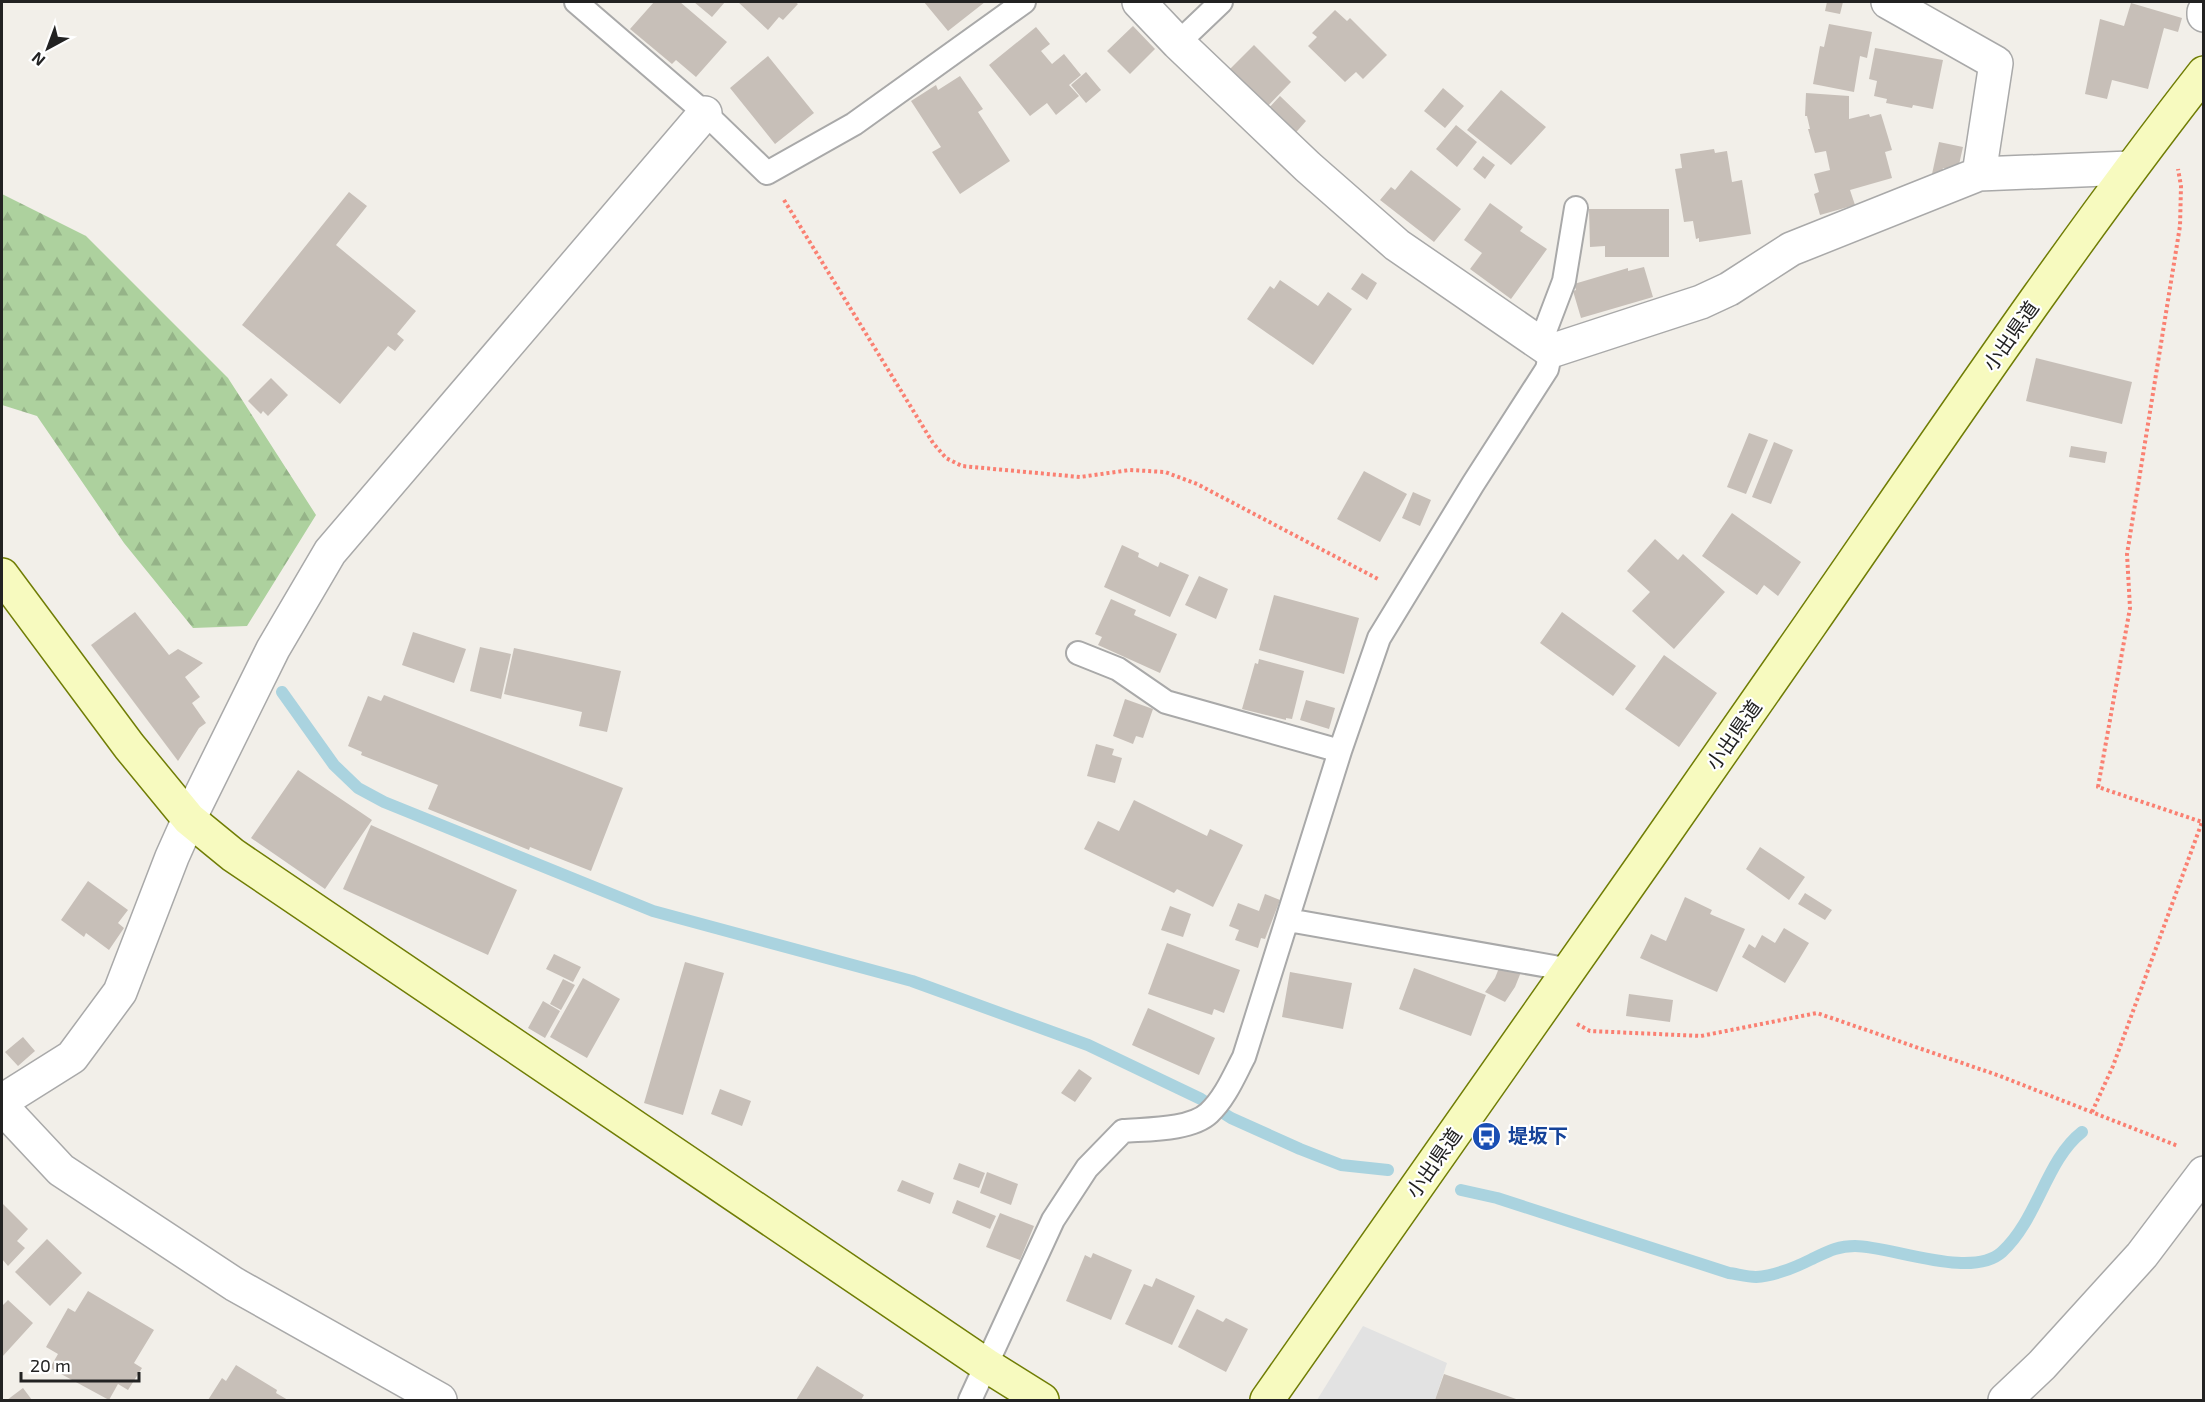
<svg xmlns="http://www.w3.org/2000/svg" width="2205" height="1402" font-family="'Exo 2','Noto Sans JP',sans-serif">
<style>
.forest{fill:url(#forest-firs)}
.parking{fill:#e2e2e2}
.lines{fill:none;stroke-linecap:round;stroke-linejoin:round}
.stream{stroke:#aad3df;stroke-width:12}
.building{fill:#c7bfb8}
.lane-casing{stroke:#a9a9a9;stroke-width:26}
.street-casing{stroke:#a9a9a9;stroke-width:36}
.secondary-casing{stroke:#707d05;stroke-width:36}
.path{stroke:#fa8072;stroke-width:4;stroke-dasharray:3 3;stroke-linecap:butt}
.lane{stroke:#fff;stroke-width:22}
.street{stroke:#fff;stroke-width:33}
.secondary{stroke:#f7fabf;stroke-width:33}
.labels{text-anchor:middle;stroke-width:4.5;stroke-linejoin:round;paint-order:stroke}
.street-label{font-size:20px;fill:#222;stroke:#fff}
.transit-label{font-size:20px;font-weight:bold;fill:#164399;stroke:#fff;text-anchor:start}
</style>
<defs>
<pattern id="forest-firs" width="22" height="20" patternUnits="userSpaceOnUse" patternTransform="scale(1.5)"><rect width="22" height="20" fill="#add19e"/><path d="M5 1l3.5 6h-7zM16 11l3.5 6h-7z" fill="#95b388"/></pattern>
</defs>
<rect width="100%" height="100%" fill="#f2efe9"/>
<path class="forest" d="M 2,194 L 86,236 L 228,378 L 316,515 L 247,626 L 193,628 L 124,543 L 37,416 L 2,405 Z"/>
<path class="parking" d="M 1363,1326 L 1447,1363 L 1435,1400 L 1317,1400 Z"/>
<g class="lines">
<path class="stream" d="M 282,692 L 334,765 L 358,788 L 384,802 L 653,911 L 912,981 L 1088,1045 L 1201,1099 L 1231,1118 L 1300,1149 L 1341,1165 L 1388,1170
M 1461,1190 L 1497,1198 L 1729,1273 C 1737,1274 1747,1277 1756,1277 C 1774,1276 1796,1267 1812,1259 C 1827,1252 1837,1246 1855,1246 C 1891,1246 1971,1280 2002,1252 C 2038,1219 2046,1160 2082,1132"/>
</g>
<path class="building" d="M 654,2 L 680,2 L 727,42 L 696,77 L 676,60 L 672,64 L 630,29 Z
M 694,2 L 725,2 L 712,17 Z
M 738,2 L 795,2 L 798,4 L 783,20 L 779,17 L 768,30 Z
M 924,2 L 985,2 L 948,31 Z
M 1827,2 L 1843,2 L 1840,14 L 1825,11 Z
M 2131,3 L 2182,18 L 2178,32 L 2164,28 L 2148,89 L 2112,80 L 2107,99 L 2085,94 L 2100,19 L 2124,26 Z
M 1335,10 L 1347,21 L 1350,18 L 1387,55 L 1363,79 L 1356,72 L 1345,82 L 1308,46 L 1317,37 L 1312,33 Z
M 1829,24 L 1872,32 L 1867,58 L 1860,56 L 1854,92 L 1813,84 L 1820,46 L 1824,47 Z
M 1133,26 L 1155,49 L 1130,74 L 1107,51 Z
M 1036,27 L 1050,44 L 1041,51 L 1052,64 L 1064,54 L 1081,75 L 1069,85 L 1079,96 L 1056,115 L 1047,103 L 1030,116 L 989,65 Z
M 1254,45 L 1291,82 L 1263,111 L 1226,73 Z
M 1875,48 L 1943,60 L 1933,109 L 1913,105 L 1912,108 L 1886,103 L 1887,99 L 1874,96 L 1877,81 L 1869,79 Z
M 768,56 L 814,113 L 775,144 L 730,88 Z
M 1086,72 L 1101,90 L 1086,103 L 1071,85 Z
M 960,76 L 983,109 L 978,112 L 1010,161 L 960,194 L 932,152 L 941,147 L 911,101 L 936,85 L 938,90 Z
M 1443,88 L 1464,106 L 1445,128 L 1424,111 Z
M 1501,90 L 1546,127 L 1511,165 L 1467,130 Z
M 1806,93 L 1849,96 L 1849,119 L 1869,114 L 1870,117 L 1881,114 L 1892,150 L 1885,152 L 1892,178 L 1850,190 L 1855,205 L 1820,215 L 1814,194 L 1819,192 L 1814,174 L 1830,170 L 1826,151 L 1815,153 L 1808,129 L 1810,129 L 1807,116 L 1805,116 Z
M 1280,96 L 1306,121 L 1291,138 L 1264,113 Z
M 1456,125 L 1477,142 L 1457,167 L 1436,149 Z
M 1939,142 L 1963,147 L 1958,169 L 1954,171 L 1943,168 L 1941,176 L 1932,174 Z
M 1714,149 L 1715,153 L 1727,151 L 1732,182 L 1742,180 L 1751,234 L 1699,242 L 1699,238 L 1696,239 L 1693,221 L 1684,222 L 1675,169 L 1682,168 L 1680,154 Z
M 1483,156 L 1495,165 L 1485,179 L 1473,169 Z
M 1411,170 L 1461,209 L 1434,242 L 1380,200 L 1391,187 L 1395,190 Z
M 349,192 L 367,206 L 336,245 L 416,311 L 397,334 L 404,340 L 395,351 L 388,346 L 340,404 L 242,325 Z
M 1490,203 L 1523,227 L 1520,231 L 1547,249 L 1511,299 L 1470,269 L 1482,253 L 1464,240 Z
M 1589,209 L 1669,209 L 1669,257 L 1605,257 L 1605,246 L 1590,247 Z
M 1644,267 L 1653,297 L 1581,318 L 1573,291 L 1576,290 L 1574,284 L 1628,268 L 1628,271 Z
M 1362,273 L 1377,283 L 1367,300 L 1351,289 Z
M 1280,280 L 1318,306 L 1328,292 L 1352,309 L 1313,365 L 1247,319 L 1270,286 L 1274,289 Z
M 2036,358 L 2132,382 L 2122,424 L 2026,401 Z
M 271,378 L 288,395 L 268,416 L 263,411 L 261,414 L 248,401 Z
M 1749,433 L 1768,440 L 1746,494 L 1727,487 Z
M 1774,442 L 1793,450 L 1771,504 L 1752,497 Z
M 2071,446 L 2107,452 L 2105,463 L 2069,457 Z
M 1364,471 L 1407,494 L 1380,542 L 1337,519 Z
M 1413,492 L 1431,500 L 1420,526 L 1402,518 Z
M 1732,513 L 1801,562 L 1778,596 L 1764,585 L 1757,595 L 1702,556 Z
M 1655,539 L 1678,560 L 1683,554 L 1725,592 L 1674,649 L 1632,611 L 1650,592 L 1627,571 Z
M 1122,545 L 1139,553 L 1138,557 L 1158,567 L 1160,562 L 1189,575 L 1170,617 L 1104,587 Z
M 1199,576 L 1228,589 L 1216,619 L 1185,605 Z
M 1274,595 L 1359,618 L 1344,674 L 1259,650 Z
M 1111,599 L 1136,610 L 1134,615 L 1177,634 L 1160,673 L 1098,645 L 1102,637 L 1095,634 Z
M 135,612 L 169,655 L 178,649 L 203,663 L 185,677 L 200,697 L 192,703 L 206,723 L 199,728 L 178,761 L 91,645 Z
M 1562,612 L 1636,666 L 1613,696 L 1540,643 Z
M 413,632 L 466,649 L 454,683 L 402,665 Z
M 480,647 L 511,654 L 501,699 L 470,691 Z
M 514,648 L 621,671 L 607,732 L 579,726 L 582,712 L 504,694 Z
M 1664,655 L 1717,693 L 1679,747 L 1625,709 Z
M 1259,659 L 1304,671 L 1292,719 L 1286,718 L 1286,720 L 1242,709 L 1255,663 L 1258,664 Z
M 384,695 L 623,788 L 591,871 L 530,847 L 529,850 L 428,809 L 438,785 L 361,755 L 362,752 L 348,746 L 368,696 L 381,701 Z
M 1125,699 L 1153,709 L 1143,738 L 1136,736 L 1133,744 L 1113,736 Z
M 1306,700 L 1335,708 L 1329,729 L 1300,720 Z
M 1096,744 L 1114,749 L 1112,755 L 1122,758 L 1115,783 L 1087,776 Z
M 298,770 L 372,820 L 325,889 L 251,838 Z
M 1134,800 L 1207,836 L 1210,829 L 1243,845 L 1213,907 L 1177,889 L 1174,893 L 1084,849 L 1098,821 L 1119,831 Z
M 371,825 L 517,890 L 488,955 L 343,889 Z
M 1760,847 L 1805,877 L 1789,900 L 1746,869 Z
M 88,881 L 128,910 L 118,923 L 124,928 L 109,950 L 86,933 L 84,937 L 61,920 Z
M 1805,893 L 1832,910 L 1825,920 L 1798,904 Z
M 1265,894 L 1280,900 L 1265,939 L 1261,938 L 1258,948 L 1235,940 L 1239,930 L 1229,926 L 1238,903 L 1259,911 Z
M 1685,897 L 1712,910 L 1710,914 L 1745,929 L 1717,992 L 1640,958 L 1651,934 L 1666,941 Z
M 1170,906 L 1191,914 L 1183,937 L 1161,930 Z
M 1784,928 L 1809,943 L 1785,983 L 1742,957 L 1749,944 L 1755,948 L 1762,935 L 1775,943 Z
M 1167,943 L 1240,970 L 1224,1013 L 1214,1009 L 1212,1015 L 1148,994 Z
M 554,954 L 581,967 L 573,982 L 546,969 Z
M 685,962 L 724,973 L 683,1115 L 644,1103 Z
M 1414,968 L 1486,995 L 1471,1036 L 1399,1009 Z
M 1499,968 L 1521,972 L 1515,987 L 1505,1002 L 1485,992 L 1495,978 Z
M 1290,972 L 1352,983 L 1343,1029 L 1282,1017 Z
M 583,978 L 620,999 L 587,1058 L 550,1037 Z
M 563,979 L 575,985 L 561,1010 L 550,1004 Z
M 1629,994 L 1673,1000 L 1670,1022 L 1626,1016 Z
M 543,1001 L 560,1011 L 545,1038 L 528,1028 Z
M 1148,1008 L 1215,1038 L 1199,1075 L 1132,1045 Z
M 23,1037 L 35,1051 L 18,1066 L 5,1052 Z
M 1079,1069 L 1092,1078 L 1075,1102 L 1061,1093 Z
M 720,1089 L 751,1101 L 742,1126 L 711,1114 Z
M 959,1163 L 985,1173 L 979,1188 L 953,1179 Z
M 987,1172 L 1018,1184 L 1011,1205 L 980,1193 Z
M 902,1180 L 934,1193 L 930,1204 L 897,1191 Z
M 957,1200 L 996,1216 L 990,1229 L 952,1213 Z
M 2,1203 L 28,1229 L 17,1241 L 25,1248 L 8,1266 L 2,1259 Z
M 1000,1213 L 1034,1226 L 1020,1260 L 986,1247 Z
M 47,1239 L 82,1273 L 50,1306 L 15,1272 Z
M 1093,1253 L 1132,1270 L 1111,1320 L 1066,1301 L 1085,1255 L 1091,1258 Z
M 1156,1278 L 1195,1296 L 1172,1345 L 1125,1324 L 1144,1284 L 1152,1287 Z
M 88,1291 L 154,1330 L 134,1363 L 142,1368 L 128,1390 L 118,1384 L 109,1400 L 50,1368 L 58,1354 L 46,1347 L 68,1308 L 75,1312 Z
M 8,1300 L 33,1323 L 2,1357 L 2,1306 Z
M 1197,1309 L 1223,1322 L 1226,1318 L 1248,1329 L 1226,1372 L 1178,1347 Z
M 236,1365 L 277,1390 L 276,1393 L 288,1400 L 208,1400 L 222,1378 L 226,1381 Z
M 817,1366 L 864,1395 L 861,1400 L 796,1400 Z
M 1444,1374 L 1519,1400 L 1435,1400 Z
M 23,1388 L 32,1400 L 7,1400 Z"/>
<g class="lines">
<defs>
<path id="lane" d="M 576,2 L 705,113 L 767,173 L 854,124 L 1024,2
M 1178,43 L 1221,2
M 1078,653 L 1118,669 L 1166,702 L 1340,751
M 1288,920 L 1571,970
M 970,1400 L 1053,1220 L 1087,1168 L 1123,1131 C 1147,1129 1191,1130 1209,1113 C 1225,1098 1234,1076 1244,1057 L 1340,751 L 1379,638 L 1473,484 L 1547,369 L 1551,351 L 1545,331 L 1564,281 L 1576,208"/>
<path id="street" d="M 1139,2 L 1178,43 L 1308,167 L 1397,245 L 1551,351 L 1701,302 L 1729,289 L 1791,249 L 1979,174 L 2130,168
M 1888,2 L 1996,63 L 1979,174
M 2204,12 L 2204,15
M 2,1101 L 72,1057 L 120,992 L 172,857 L 189,819 L 273,649 L 330,552 L 705,113
M 2,1107 L 61,1170 L 234,1284 L 440,1400
M 2005,1400 L 2042,1365 L 2142,1255 L 2204,1173"/>
<path id="secondary" d="M 2,575 L 129,746 L 189,819 L 233,855 L 986,1365 L 1042,1400
M 1267,1400 C 1449,1142 1630,884 1810,625 C 1939,439 2065,251 2204,73"/>
</defs>
<use href="#lane" class="lane-casing"/>
<use href="#street" class="street-casing"/>
<use href="#secondary" class="secondary-casing"/>
<path class="path" d="M 784,200 L 933,443 L 946,458 L 962,466 L 1080,477 L 1130,470 L 1165,472 L 1197,484 L 1378,579
M 1577,1024 L 1590,1031 L 1701,1036 L 1817,1013 L 2000,1076 L 2178,1146
M 2092,1112 L 2113,1066 L 2202,822 L 2098,787 L 2130,608 L 2127,554 L 2180,226 L 2181,186 L 2178,169"/>
<use href="#lane" class="lane"/>
<use href="#street" class="street"/>
<use href="#secondary" class="secondary"/>
</g>
<defs>
<symbol id="bus-disc" viewBox="-11 -11 22 22"><circle r="9.5" fill="#1a4fb4" stroke="#fff"/><path d="M-5-6H5V4H4V6H2V4H-2V6H-4V4H-5ZM-3.5-4V0h7V-4ZM-3.5 1.2v1.5H-2V1.2ZM2 1.2v1.5H3.5V1.2Z" fill="#fff"/></symbol>
</defs>
<g fill-rule="evenodd">
<use href="#bus-disc" x="1470" y="1120" width="33" height="33"/>
</g>
<g class="labels">
<g class="street-label">
<text transform="translate(2011 336) rotate(-55)" y="7">小出県道</text>
<text transform="translate(1734 735) rotate(-55)" y="7">小出県道</text>
<text transform="translate(1434 1163) rotate(-55)" y="7">小出県道</text>
</g>
<g class="transit-label">
<text x="1508" y="1143">堤坂下</text>
</g>
</g>
<rect width="2205" height="1402" fill="none" stroke="#222222" stroke-width="6"/>
<g transform="translate(48 48) rotate(221)" stroke="#ffffff" stroke-width="4.5" paint-order="stroke">
<path d="M0-4.5L10 22L0 15L-10 22Z" fill="#222222"/>
<text y="-9" font-size="16" font-weight="bold" text-anchor="middle" fill="#222222">N</text>
</g>
<path d="M21 1372v9h118v-9" fill="none" stroke="#222222" stroke-width="3"/>
<text x="30" y="1372" font-size="18" fill="#222222" stroke="#ffffff" stroke-width="4.5" paint-order="stroke">20 m</text>
</svg>
